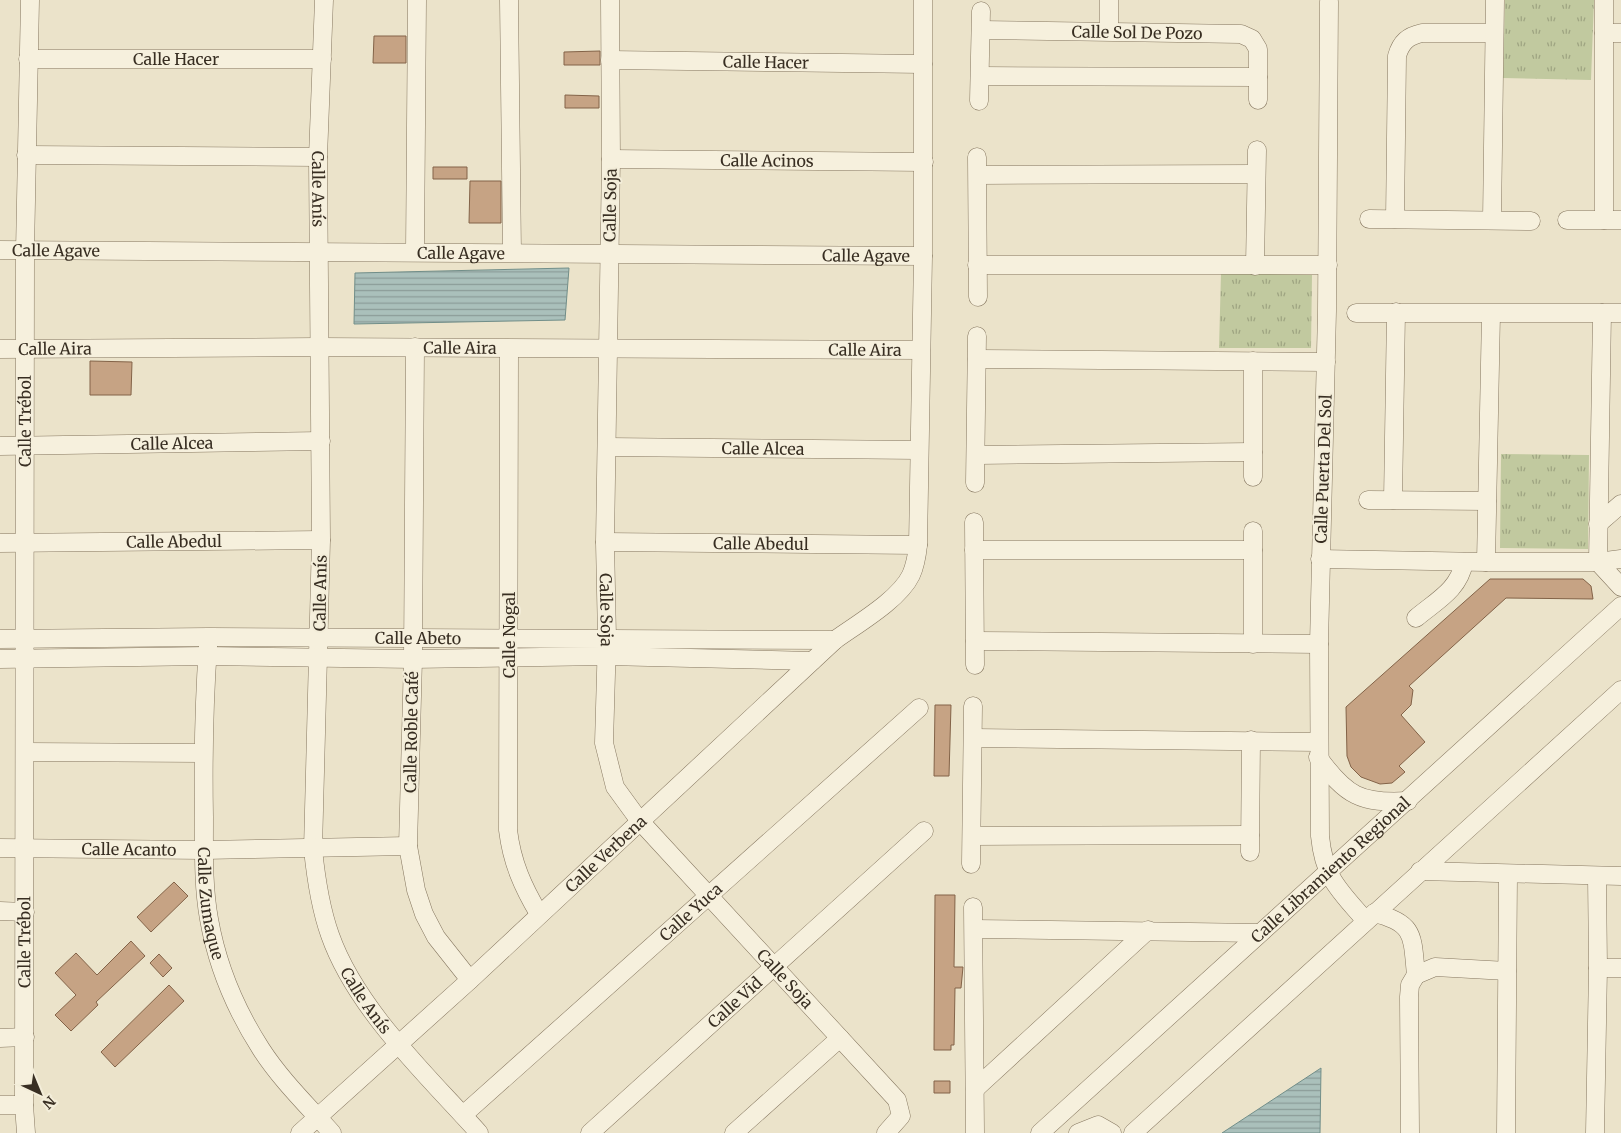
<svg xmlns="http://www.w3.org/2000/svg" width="1621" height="1133" font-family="Merriweather,serif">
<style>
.park{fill:url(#park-tufts)}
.water{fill:url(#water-rules);stroke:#718e89}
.building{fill:#c6a384;stroke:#836348}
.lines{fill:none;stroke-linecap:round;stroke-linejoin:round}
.minor-casing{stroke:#867760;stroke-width:19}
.minor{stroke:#f6f0dd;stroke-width:18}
.labels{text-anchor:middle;stroke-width:4;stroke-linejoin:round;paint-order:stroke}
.street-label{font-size:16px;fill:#382e22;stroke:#f3edd9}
</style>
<defs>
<pattern id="park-tufts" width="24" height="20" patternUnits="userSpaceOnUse" patternTransform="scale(1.25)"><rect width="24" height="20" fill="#c1c99f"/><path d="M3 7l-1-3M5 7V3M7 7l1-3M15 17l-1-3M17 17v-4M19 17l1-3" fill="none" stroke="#9ea481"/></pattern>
<pattern id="water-rules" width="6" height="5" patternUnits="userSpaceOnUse" patternTransform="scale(1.25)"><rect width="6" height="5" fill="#aac0bb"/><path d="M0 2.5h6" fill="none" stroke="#8b9c98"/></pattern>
</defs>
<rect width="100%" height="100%" fill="#ebe3ca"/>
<path class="park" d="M 1505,0 L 1594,0 L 1591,80 L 1503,78 Z
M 1221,273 L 1312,275 L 1311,348 L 1219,348 Z
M 1501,454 L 1589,455 L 1588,549 L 1500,548 Z"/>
<path class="water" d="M 569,268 L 565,320 L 354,324 L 355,273 Z
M 1321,1068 L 1320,1133 L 1222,1133 Z"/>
<path class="building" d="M 374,36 L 406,36 L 406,63 L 373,63 Z
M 600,51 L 600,65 L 564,65 L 564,52 Z
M 565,95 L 599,96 L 599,108 L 565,108 Z
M 433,167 L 467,167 L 467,179 L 433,179 Z
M 470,181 L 501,181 L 501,223 L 469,223 Z
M 90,361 L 132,362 L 131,395 L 90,395 Z
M 1490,579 L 1583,579 L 1591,586 L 1593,599 L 1506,598 L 1409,686 L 1413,690 L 1411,705 L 1401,715 L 1425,742 L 1399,766 L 1405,772 L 1392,783 L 1380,784 L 1361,777 L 1351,767 L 1347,756 L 1346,707 Z
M 935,705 L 951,705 L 949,776 L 934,776 Z
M 174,882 L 188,896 L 151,932 L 137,917 Z
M 935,895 L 955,895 L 954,967 L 963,967 L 961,988 L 955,988 L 954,1045 L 951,1045 L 951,1050 L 934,1050 Z
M 131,941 L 145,956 L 96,1002 L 98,1005 L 71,1031 L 55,1015 L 76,995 L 55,973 L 76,953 L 97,975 Z
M 159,954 L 172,968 L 163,977 L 150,963 Z
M 169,985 L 184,1001 L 115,1067 L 101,1052 Z
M 934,1081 L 950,1081 L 950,1093 L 934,1093 Z"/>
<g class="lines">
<defs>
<g id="minor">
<path id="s1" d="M 324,0 L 318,157 L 321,540 L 313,849 C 316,879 320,907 330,935 C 356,1009 427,1075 479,1133"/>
<path d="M 509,0 L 512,252"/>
<path id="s2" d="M 610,0 L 611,159 L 605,542 L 607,638 L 604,743 L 615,787 L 639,820 L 897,1100 L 901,1116 L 886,1133"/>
<path d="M 1604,0 L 1604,220"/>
<path d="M 1329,2 L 1327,311 L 1319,644 L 1320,836 C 1324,878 1339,890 1366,921"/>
<path id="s3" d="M 981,30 L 1241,34 L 1252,39 L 1258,49 L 1258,100"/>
<path d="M 1109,31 L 1109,0"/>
<path d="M 1604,33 L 1621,33"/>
<path id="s4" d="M 28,59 L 322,59"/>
<path id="s5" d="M 610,60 L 923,64"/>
<path d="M 980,76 L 1258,77"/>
<path d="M 979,101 L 981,11"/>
<path d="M 26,155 L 318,157"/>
<path d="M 977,157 L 978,297"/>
<path id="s6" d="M 611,159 L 924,162"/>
<path d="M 978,175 L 1256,174"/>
<path d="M 1369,219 L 1531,221"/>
<path d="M 1395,219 L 1397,56 C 1401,42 1408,36 1422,33 L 1494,33"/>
<path d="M 1492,220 L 1495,0"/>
<path d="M 1567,220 L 1621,220"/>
<path id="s7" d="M 0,250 L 923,256"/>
<path d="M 415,252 L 417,0"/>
<path d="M 977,265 L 1328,265"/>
<path d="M 1255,266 L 1257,150"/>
<path d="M 1356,313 L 1621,313"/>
<path d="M 415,347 L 413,659 L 408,846 L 416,890 L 424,914 L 436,937 L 470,980"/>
<path id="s8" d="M 0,349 L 318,347 L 921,350"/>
<path d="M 509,349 L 508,830 C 512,863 523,887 539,914"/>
<path d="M 977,359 L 1326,362"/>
<path d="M 1253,361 L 1253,477"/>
<path id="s9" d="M 0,446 L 321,441"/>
<path id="s10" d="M 607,447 L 919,450"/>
<path d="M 977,455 L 1253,452"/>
<path d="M 975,483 L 977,336"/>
<path d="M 1368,500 L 1487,501"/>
<path d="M 1393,500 L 1396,312"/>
<path d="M 974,522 L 975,665"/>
<path d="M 1598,524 L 1621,504"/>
<path id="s11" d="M 605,542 L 918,545"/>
<path id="s12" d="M 0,543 L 321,540"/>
<path d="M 974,550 L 1253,550"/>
<path d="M 1320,559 L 1486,562 L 1598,562 L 1621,559"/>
<path d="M 1486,562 L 1491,314"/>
<path d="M 1598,562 L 1602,313"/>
<path d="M 1598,562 L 1621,587"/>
<path d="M 1416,618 C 1436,601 1459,590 1464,562"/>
<path id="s13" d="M 0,639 L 209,637 L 835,640"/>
<path d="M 975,641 L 1319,644"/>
<path d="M 1253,644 L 1253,531"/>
<path id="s14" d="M 208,646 C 204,703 203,760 204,817 C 204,851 203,886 209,919 C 217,965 236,1010 261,1049 C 281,1080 308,1106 332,1133"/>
<path d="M 0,659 L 207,656 L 413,659 L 607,656 L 812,661"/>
<path d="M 974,738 L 1319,742"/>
<path d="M 26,752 L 203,753"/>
<path d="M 1318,757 C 1346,796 1361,804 1408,801"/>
<path d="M 972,836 L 1250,835"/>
<path id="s15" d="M 0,848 L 204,850 L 408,846"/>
<path d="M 1250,852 L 1251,740"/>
<path d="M 971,864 L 973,706"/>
<path d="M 1420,871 L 1621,876"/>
<path d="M 973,907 L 975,1133"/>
<path d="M 0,911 L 25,912"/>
<path d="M 1374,913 C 1416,923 1412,937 1416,975"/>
<path d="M 974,929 L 1260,933"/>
<path d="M 1598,968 L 1621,968"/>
<path d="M 1416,975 L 1435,967 L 1507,971"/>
<path d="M 0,1038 L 25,1037"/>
<path d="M 975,1089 L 1148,930"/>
<path d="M 0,1105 L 24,1105"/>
<path id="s16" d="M 463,1115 L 919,708"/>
<path id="s17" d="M 26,1133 L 24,1105 L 25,251 L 30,0"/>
<path id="s18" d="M 300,1133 L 470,980 L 835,640 C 857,624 899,600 911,575 C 915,566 917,555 918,545 L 923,256 L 923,0"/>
<path id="s19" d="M 590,1133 L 924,831"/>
<path d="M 734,1133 L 840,1038"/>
<path id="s20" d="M 1040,1133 L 1621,606"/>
<path d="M 1078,1133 L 1098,1125 L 1112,1133"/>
<path d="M 1133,1133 L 1621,690"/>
<path d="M 1410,1133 L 1409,997 L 1410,985 L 1416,975"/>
<path d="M 1506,1133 L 1508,875"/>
<path d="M 1595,1133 L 1598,968 L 1597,876"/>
</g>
</defs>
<use href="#minor" class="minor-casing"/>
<use href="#minor" class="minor"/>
</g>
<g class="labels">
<g class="street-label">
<text dy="6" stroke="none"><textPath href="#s3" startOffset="156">Calle Sol De Pozo</textPath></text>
<text dy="6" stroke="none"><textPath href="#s4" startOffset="148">Calle Hacer</textPath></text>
<text dy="6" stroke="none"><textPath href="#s5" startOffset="156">Calle Hacer</textPath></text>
<text dy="6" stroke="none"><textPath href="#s6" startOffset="156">Calle Acinos</textPath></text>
<text dy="6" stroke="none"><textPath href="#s1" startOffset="189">Calle Anís</textPath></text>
<text transform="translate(610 205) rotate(-89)" y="6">Calle Soja</text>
<text dy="6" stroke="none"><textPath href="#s7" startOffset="56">Calle Agave</textPath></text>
<text dy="6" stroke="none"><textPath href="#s7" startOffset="461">Calle Agave</textPath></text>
<text dy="6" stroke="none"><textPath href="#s7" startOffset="866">Calle Agave</textPath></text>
<text dy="6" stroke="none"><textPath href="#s8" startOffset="460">Calle Aira</textPath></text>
<text dy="6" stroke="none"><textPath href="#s8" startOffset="55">Calle Aira</textPath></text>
<text dy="6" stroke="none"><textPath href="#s8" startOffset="865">Calle Aira</textPath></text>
<text dy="6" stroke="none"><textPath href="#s17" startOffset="712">Calle Trébol</textPath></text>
<text dy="6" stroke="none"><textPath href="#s9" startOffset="172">Calle Alcea</textPath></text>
<text dy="6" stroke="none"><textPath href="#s10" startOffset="156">Calle Alcea</textPath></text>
<text transform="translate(1323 469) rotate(-88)" y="6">Calle Puerta Del Sol</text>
<text dy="6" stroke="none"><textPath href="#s12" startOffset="174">Calle Abedul</textPath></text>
<text dy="6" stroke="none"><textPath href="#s11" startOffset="156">Calle Abedul</textPath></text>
<text transform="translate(320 593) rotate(-89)" y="6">Calle Anís</text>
<text dy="6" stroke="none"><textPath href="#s2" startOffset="610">Calle Soja</textPath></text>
<text transform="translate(509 635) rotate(-90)" y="6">Calle Nogal</text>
<text dy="6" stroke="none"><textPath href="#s13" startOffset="418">Calle Abeto</textPath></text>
<text transform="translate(411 732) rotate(-89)" y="6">Calle Roble Café</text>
<text dy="6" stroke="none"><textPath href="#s15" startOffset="129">Calle Acanto</textPath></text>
<text dy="6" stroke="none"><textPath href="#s18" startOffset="414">Calle Verbena</textPath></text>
<text dy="6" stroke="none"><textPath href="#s20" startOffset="392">Calle Libramiento Regional</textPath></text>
<text dy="6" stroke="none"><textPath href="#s14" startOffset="258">Calle Zumaque</textPath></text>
<text dy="6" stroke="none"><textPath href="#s16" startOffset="305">Calle Yuca</textPath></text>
<text dy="6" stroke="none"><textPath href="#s17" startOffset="191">Calle Trébol</textPath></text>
<text dy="6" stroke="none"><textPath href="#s2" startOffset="1045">Calle Soja</textPath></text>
<text dy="6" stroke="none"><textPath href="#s1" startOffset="1012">Calle Anís</textPath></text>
<text dy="6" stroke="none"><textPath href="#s19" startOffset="195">Calle Vid</textPath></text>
</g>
</g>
<g transform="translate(40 1093) rotate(136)" stroke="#f3edd9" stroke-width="4" paint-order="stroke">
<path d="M0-4L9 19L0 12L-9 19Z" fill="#382e22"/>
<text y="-8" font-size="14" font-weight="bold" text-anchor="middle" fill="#382e22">N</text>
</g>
</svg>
